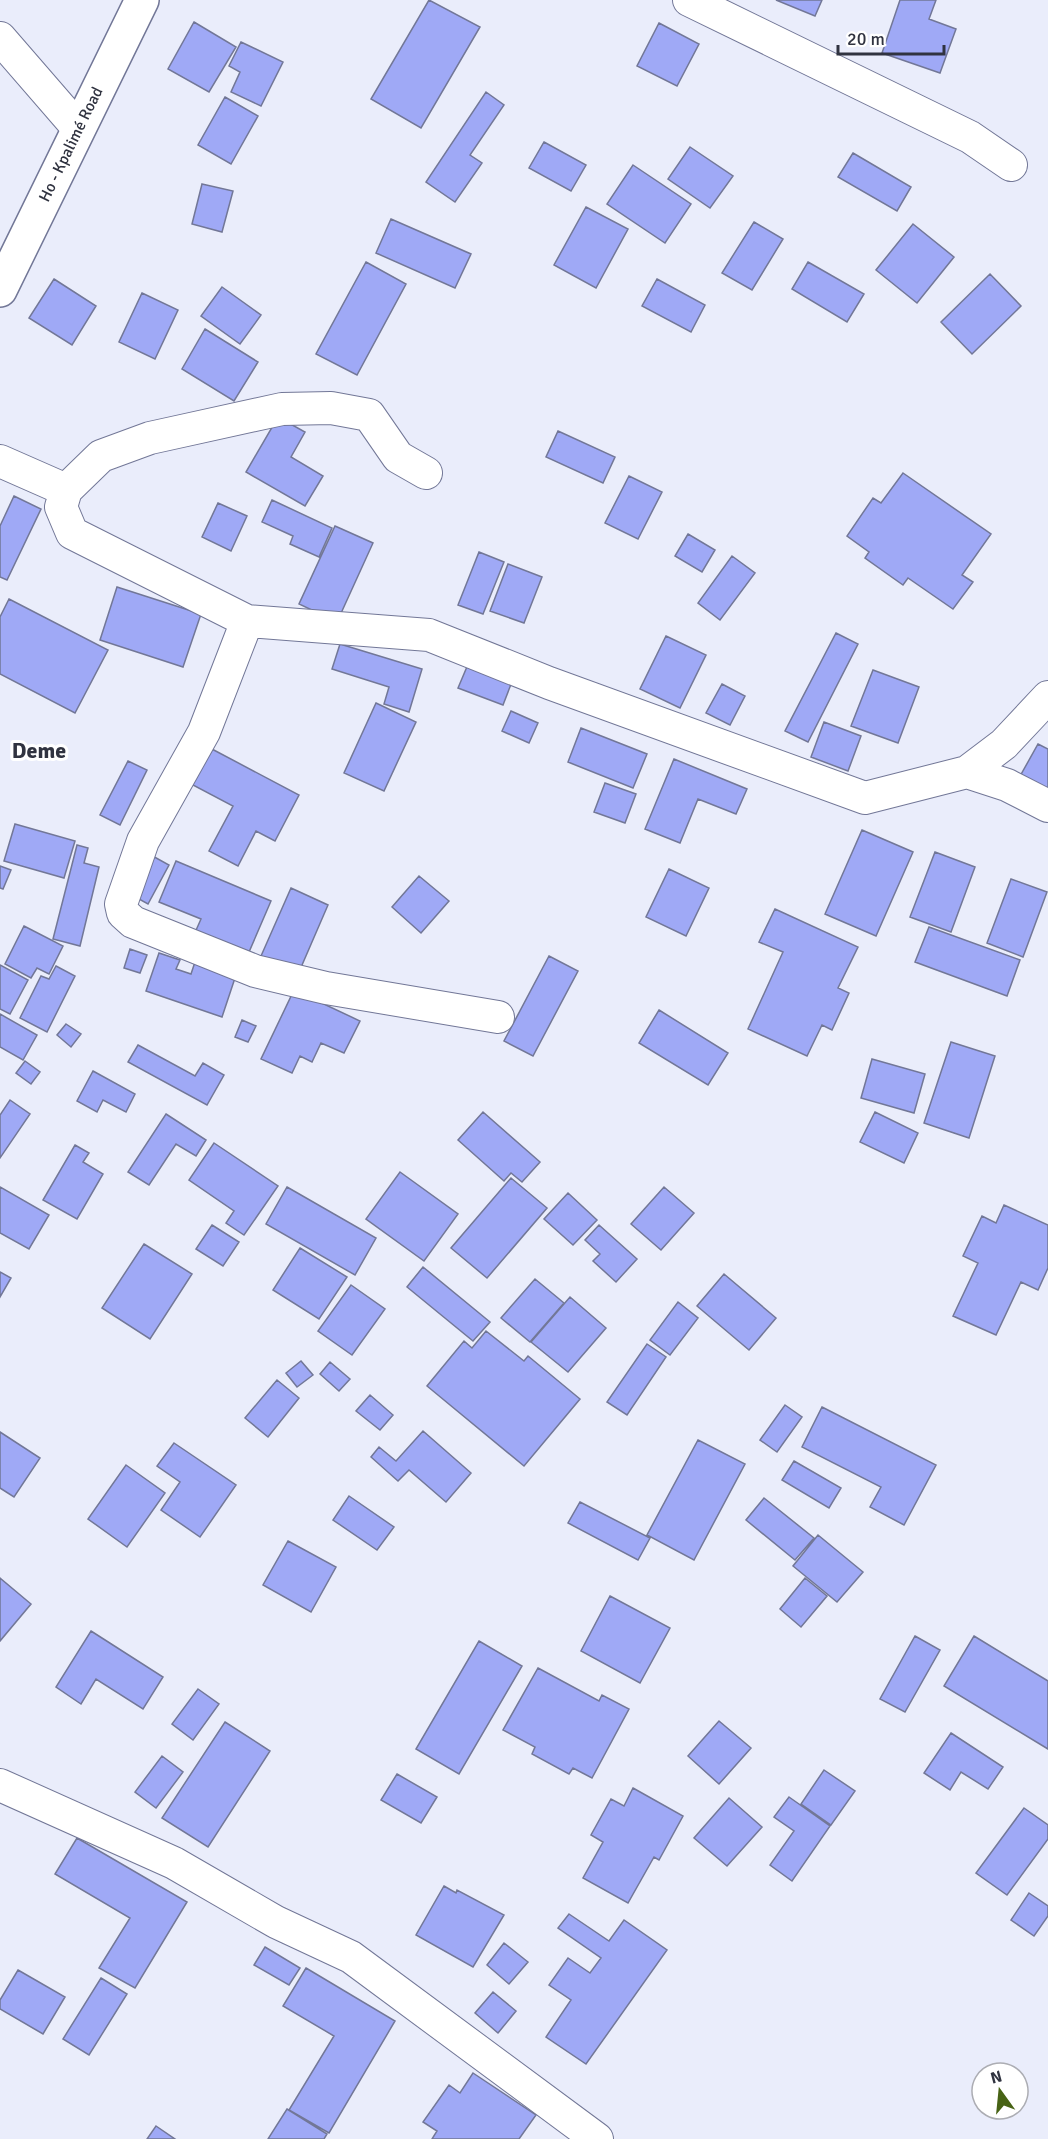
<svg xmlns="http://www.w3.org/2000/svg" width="1048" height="2139" font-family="Signika,sans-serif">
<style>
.building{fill:#9fa9f6;stroke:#727797;stroke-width:1.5}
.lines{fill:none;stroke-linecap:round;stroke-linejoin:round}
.minor-casing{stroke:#727797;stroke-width:34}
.secondary-casing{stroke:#727797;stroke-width:36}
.minor{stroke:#fff;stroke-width:32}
.secondary{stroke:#fff;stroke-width:33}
.labels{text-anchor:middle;stroke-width:6;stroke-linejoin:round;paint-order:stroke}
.street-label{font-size:16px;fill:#303340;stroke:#fff}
.district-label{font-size:22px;font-weight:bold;fill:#303340;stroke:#fff}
</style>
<rect width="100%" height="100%" fill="#eaedfb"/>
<path class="building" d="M 429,0 L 480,27 L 421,128 L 371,99 Z
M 776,0 L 822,0 L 815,16 Z
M 900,0 L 936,0 L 929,19 L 956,29 L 940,73 L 882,53 Z
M 194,22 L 236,47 L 209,92 L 168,69 Z
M 659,23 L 699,44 L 677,86 L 637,66 Z
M 241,42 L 283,62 L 261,106 L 231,92 L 240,72 L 229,66 Z
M 486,92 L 504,105 L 470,155 L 482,163 L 455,202 L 426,182 Z
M 225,97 L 258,116 L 231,164 L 198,145 Z
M 544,142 L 586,165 L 571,191 L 529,168 Z
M 690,147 L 733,176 L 710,208 L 668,179 Z
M 853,153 L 911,187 L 897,211 L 838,177 Z
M 633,165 L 691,204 L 665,243 L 607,204 Z
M 202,184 L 233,191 L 222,232 L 192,224 Z
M 586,207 L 628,229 L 596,288 L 554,265 Z
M 391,219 L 471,254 L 455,288 L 376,253 Z
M 754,222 L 783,239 L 752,290 L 722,273 Z
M 913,224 L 954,257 L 917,303 L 876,270 Z
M 366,262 L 406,284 L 357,375 L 316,354 Z
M 808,262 L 864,294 L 847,322 L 792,289 Z
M 990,274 L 1021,306 L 972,354 L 941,322 Z
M 54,279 L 96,306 L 72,345 L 29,318 Z
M 657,279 L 705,305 L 691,332 L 642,306 Z
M 222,287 L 261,315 L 240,344 L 201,316 Z
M 142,293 L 178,310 L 155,359 L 119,342 Z
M 205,329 L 258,362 L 234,401 L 182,369 Z
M 278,417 L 305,432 L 291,457 L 323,476 L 305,506 L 246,472 Z
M 558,431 L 615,457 L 603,483 L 546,457 Z
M 903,473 L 991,534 L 962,575 L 973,582 L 953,609 L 908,578 L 903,585 L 865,558 L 869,552 L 847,536 L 873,498 L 881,503 Z
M 629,476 L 662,492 L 638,539 L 605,523 Z
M 14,496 L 41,509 L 7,580 L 0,577 L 0,526 Z
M 272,500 L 332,528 L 319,557 L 290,544 L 293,536 L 262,522 Z
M 218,503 L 247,516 L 231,551 L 202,537 Z
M 335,526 L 373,543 L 337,622 L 299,604 Z
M 688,534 L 715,550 L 702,572 L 675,556 Z
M 479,552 L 504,562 L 483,614 L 458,605 Z
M 732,556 L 755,573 L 720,620 L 698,603 Z
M 508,564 L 542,577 L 524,623 L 490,611 Z
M 117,587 L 201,614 L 183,667 L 100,640 Z
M 9,599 L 108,650 L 75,713 L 0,674 L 0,617 Z
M 836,633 L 858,644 L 808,742 L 785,731 Z
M 666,636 L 706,655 L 680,708 L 640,689 Z
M 340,644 L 422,669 L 409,712 L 384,704 L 389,687 L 332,669 Z
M 469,662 L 513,679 L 503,705 L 458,688 Z
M 873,670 L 919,687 L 898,743 L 851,726 Z
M 722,684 L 745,696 L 730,725 L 706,713 Z
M 376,703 L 416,722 L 384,791 L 344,773 Z
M 511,711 L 538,723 L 529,743 L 502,731 Z
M 824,722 L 861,736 L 848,771 L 811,757 Z
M 581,728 L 647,754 L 633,788 L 568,762 Z
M 1038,744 L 1048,749 L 1048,794 L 1019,778 Z
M 210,748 L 299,795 L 275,841 L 256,831 L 238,866 L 209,851 L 233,806 L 191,784 Z
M 674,759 L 747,789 L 736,814 L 698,799 L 680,843 L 645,829 Z
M 128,761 L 147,770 L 120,825 L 100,815 Z
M 605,783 L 636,794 L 625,823 L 594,812 Z
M 15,824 L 75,841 L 64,878 L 4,861 Z
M 862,830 L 913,852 L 876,936 L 825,914 Z
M 77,845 L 88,848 L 84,863 L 99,867 L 80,946 L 53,939 Z
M 935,852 L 975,867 L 951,932 L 910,917 Z
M 149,854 L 169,865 L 148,904 L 128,893 Z
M 176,861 L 271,901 L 246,959 L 193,937 L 201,919 L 159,902 Z
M 0,866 L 11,870 L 3,889 L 0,888 Z
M 669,869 L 709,888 L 686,936 L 646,917 Z
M 419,876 L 449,901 L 421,933 L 392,907 Z
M 1011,879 L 1047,892 L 1023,957 L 987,943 Z
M 291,888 L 328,905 L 299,972 L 261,956 Z
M 775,909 L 858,947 L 838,988 L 849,993 L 832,1030 L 822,1025 L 807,1056 L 748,1029 L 783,952 L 759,942 Z
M 24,926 L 63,946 L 49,974 L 37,968 L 31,978 L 5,964 Z
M 929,927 L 1020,960 L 1007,996 L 915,962 Z
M 130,949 L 147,955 L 140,973 L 124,968 Z
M 159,953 L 180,960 L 176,969 L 191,974 L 195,962 L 236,975 L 222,1017 L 146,991 Z
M 549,956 L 578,971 L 533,1056 L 504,1041 Z
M 0,965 L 28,980 L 10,1014 L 0,1009 Z
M 56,966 L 75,976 L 47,1032 L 20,1018 L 41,976 L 49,979 Z
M 294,990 L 360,1021 L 344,1053 L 321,1043 L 312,1062 L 300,1056 L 292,1073 L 261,1059 Z
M 659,1010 L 728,1053 L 708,1085 L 639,1043 Z
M 0,1014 L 37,1035 L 23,1060 L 0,1047 Z
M 242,1020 L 256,1026 L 248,1042 L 235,1037 Z
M 66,1024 L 81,1034 L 71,1047 L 57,1035 Z
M 951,1042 L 995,1056 L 969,1138 L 924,1123 Z
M 138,1045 L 195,1076 L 203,1063 L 224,1075 L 207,1105 L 128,1062 Z
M 872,1059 L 925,1074 L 914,1113 L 861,1098 Z
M 25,1061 L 40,1072 L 31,1084 L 16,1073 Z
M 93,1071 L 135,1094 L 126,1112 L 103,1100 L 97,1112 L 77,1101 Z
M 10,1100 L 30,1114 L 0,1158 L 0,1115 Z
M 483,1112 L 540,1162 L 522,1182 L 511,1173 L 504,1181 L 458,1140 Z
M 875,1112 L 918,1133 L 904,1163 L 860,1142 Z
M 166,1114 L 206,1140 L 196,1156 L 176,1144 L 149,1185 L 128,1172 Z
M 214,1143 L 278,1186 L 244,1235 L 226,1223 L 234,1211 L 189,1180 Z
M 75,1145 L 89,1153 L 83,1162 L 103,1174 L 77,1219 L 43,1200 Z
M 400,1172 L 458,1214 L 424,1261 L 366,1219 Z
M 511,1178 L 547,1208 L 487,1278 L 451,1248 Z
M 0,1187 L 49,1215 L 29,1249 L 0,1233 Z
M 287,1187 L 376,1238 L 355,1275 L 266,1224 Z
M 664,1187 L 694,1213 L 661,1250 L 631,1224 Z
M 568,1193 L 597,1220 L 573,1245 L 544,1219 Z
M 1004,1205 L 1048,1225 L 1048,1268 L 1038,1290 L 1021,1282 L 996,1335 L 953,1316 L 978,1263 L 963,1256 L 982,1216 L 996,1223 Z
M 212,1225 L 239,1242 L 223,1266 L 196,1249 Z
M 599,1225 L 637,1259 L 616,1282 L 593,1261 L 600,1254 L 585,1240 Z
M 144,1244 L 192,1274 L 150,1339 L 102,1308 Z
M 300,1248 L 347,1277 L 319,1319 L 273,1290 Z
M 423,1267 L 490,1322 L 473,1341 L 407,1287 Z
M 0,1272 L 11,1278 L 0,1297 Z
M 724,1274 L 776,1318 L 749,1350 L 697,1306 Z
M 535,1279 L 564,1303 L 530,1342 L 501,1318 Z
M 351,1285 L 385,1309 L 352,1355 L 318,1331 Z
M 570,1297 L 606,1328 L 568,1372 L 531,1342 Z
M 678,1302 L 698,1318 L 670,1355 L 650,1340 Z
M 486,1331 L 524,1361 L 528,1356 L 580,1399 L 524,1466 L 427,1386 L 464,1341 L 472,1348 Z
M 647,1344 L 666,1357 L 627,1415 L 607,1402 Z
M 301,1361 L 313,1375 L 297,1387 L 286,1373 Z
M 330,1362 L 350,1379 L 339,1391 L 320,1374 Z
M 277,1380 L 299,1398 L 268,1437 L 245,1418 Z
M 370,1395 L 393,1415 L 380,1430 L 356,1411 Z
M 785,1405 L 802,1417 L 777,1452 L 760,1440 Z
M 822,1407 L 936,1465 L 904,1525 L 870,1507 L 881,1487 L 802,1447 Z
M 423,1431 L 471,1473 L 446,1502 L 409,1470 L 398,1481 L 371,1457 L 379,1447 L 396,1461 Z
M 0,1432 L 40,1458 L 14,1497 L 0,1488 Z
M 698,1440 L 745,1464 L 694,1560 L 647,1535 Z
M 174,1443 L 236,1485 L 200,1537 L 161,1510 L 180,1482 L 157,1466 Z
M 794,1461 L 841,1488 L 829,1508 L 782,1480 Z
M 126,1465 L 165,1493 L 127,1547 L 88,1519 Z
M 349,1496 L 394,1527 L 377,1550 L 333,1520 Z
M 764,1498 L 814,1538 L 795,1560 L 746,1520 Z
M 580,1502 L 650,1538 L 638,1560 L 568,1523 Z
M 818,1535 L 863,1572 L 837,1602 L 793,1566 Z
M 288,1541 L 336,1567 L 311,1612 L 263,1585 Z
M 0,1578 L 31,1604 L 0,1641 Z
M 805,1578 L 827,1596 L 801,1627 L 780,1609 Z
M 610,1596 L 670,1628 L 640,1683 L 581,1651 Z
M 91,1631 L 163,1677 L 143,1709 L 96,1679 L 81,1704 L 56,1687 Z
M 915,1636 L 940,1650 L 905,1712 L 880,1699 Z
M 974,1636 L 1048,1681 L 1048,1749 L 944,1686 Z
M 479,1641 L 522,1666 L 459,1774 L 416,1749 Z
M 538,1668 L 599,1701 L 602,1695 L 629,1709 L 592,1778 L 573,1768 L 569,1774 L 532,1754 L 535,1747 L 503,1730 Z
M 198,1689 L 219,1704 L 193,1740 L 172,1724 Z
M 719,1721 L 751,1748 L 719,1784 L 688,1756 Z
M 225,1722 L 270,1751 L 208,1847 L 162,1818 Z
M 951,1733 L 1003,1767 L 988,1789 L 961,1772 L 950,1790 L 924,1773 Z
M 162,1756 L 183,1772 L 156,1808 L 135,1792 Z
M 824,1770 L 855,1791 L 831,1825 L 801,1804 Z
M 397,1774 L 437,1797 L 421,1823 L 381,1800 Z
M 633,1788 L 683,1816 L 659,1860 L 654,1857 L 628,1903 L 583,1878 L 603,1842 L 591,1835 L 611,1799 L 624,1806 Z
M 789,1797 L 830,1826 L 792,1881 L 770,1865 L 794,1831 L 774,1817 Z
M 729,1798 L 762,1827 L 727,1866 L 694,1838 Z
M 1024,1808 L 1048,1825 L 1048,1839 L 1007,1895 L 976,1873 Z
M 77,1838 L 187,1902 L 135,1988 L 99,1968 L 130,1918 L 55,1874 Z
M 444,1886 L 456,1893 L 457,1890 L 504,1915 L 473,1967 L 416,1935 Z
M 1029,1893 L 1048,1906 L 1048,1916 L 1034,1936 L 1011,1920 Z
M 569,1914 L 609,1941 L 624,1920 L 667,1950 L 586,2064 L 546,2037 L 571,2000 L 549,1985 L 568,1958 L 590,1973 L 601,1958 L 558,1928 Z
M 504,1943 L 528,1962 L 509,1984 L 487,1965 Z
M 265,1947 L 300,1968 L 289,1985 L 254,1965 Z
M 306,1968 L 395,2021 L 329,2133 L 289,2110 L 334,2036 L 283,2006 Z
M 18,1970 L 65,1997 L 43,2034 L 0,2009 L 0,2000 Z
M 101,1978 L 127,1994 L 89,2055 L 63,2039 Z
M 493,1992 L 516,2011 L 498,2033 L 475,2013 Z
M 473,2073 L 536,2115 L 519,2139 L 432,2139 L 437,2131 L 423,2122 L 449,2085 L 460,2093 Z
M 287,2109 L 327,2134 L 324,2139 L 268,2139 Z
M 156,2126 L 175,2139 L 147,2139 Z"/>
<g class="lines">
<defs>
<path id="minor" d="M 689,0 L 970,137 L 1011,165
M 0,38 L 78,128
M 0,461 L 66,490 L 61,507 L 72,533 L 247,621 L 429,635 L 549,683 L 865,798 L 967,772 L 1007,785 L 1048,806
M 66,490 L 101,456 L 150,438 L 282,409 L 331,408 L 369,415 L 398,457 L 426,473
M 247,621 L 204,732 L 143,841 L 121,904 L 123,913 L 133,922 L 255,971 L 326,988 L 498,1017
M 967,772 L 1004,744 L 1048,697
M 0,1785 L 174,1863 L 276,1922 L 351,1957 L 597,2139"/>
<path id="secondary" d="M 0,290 L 142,0"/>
</defs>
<use href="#minor" class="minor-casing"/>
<use href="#secondary" class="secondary-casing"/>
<use href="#minor" class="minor"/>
<use href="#secondary" class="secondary"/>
</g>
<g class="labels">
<g class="street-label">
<text transform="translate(70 144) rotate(-64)" y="6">Ho - Kpalimé Road</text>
</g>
<g class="district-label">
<text x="39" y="758">Deme</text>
</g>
</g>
<g transform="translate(1000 2091) rotate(345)"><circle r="28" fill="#ffffff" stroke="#acadb3" stroke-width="1.5"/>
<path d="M0-4.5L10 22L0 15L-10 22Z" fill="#476315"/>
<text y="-9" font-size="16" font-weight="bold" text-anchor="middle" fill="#303340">N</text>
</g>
<path d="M838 45v9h106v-9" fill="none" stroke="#303340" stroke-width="3"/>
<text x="847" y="45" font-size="18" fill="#303340" stroke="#ffffff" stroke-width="4.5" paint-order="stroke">20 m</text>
</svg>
